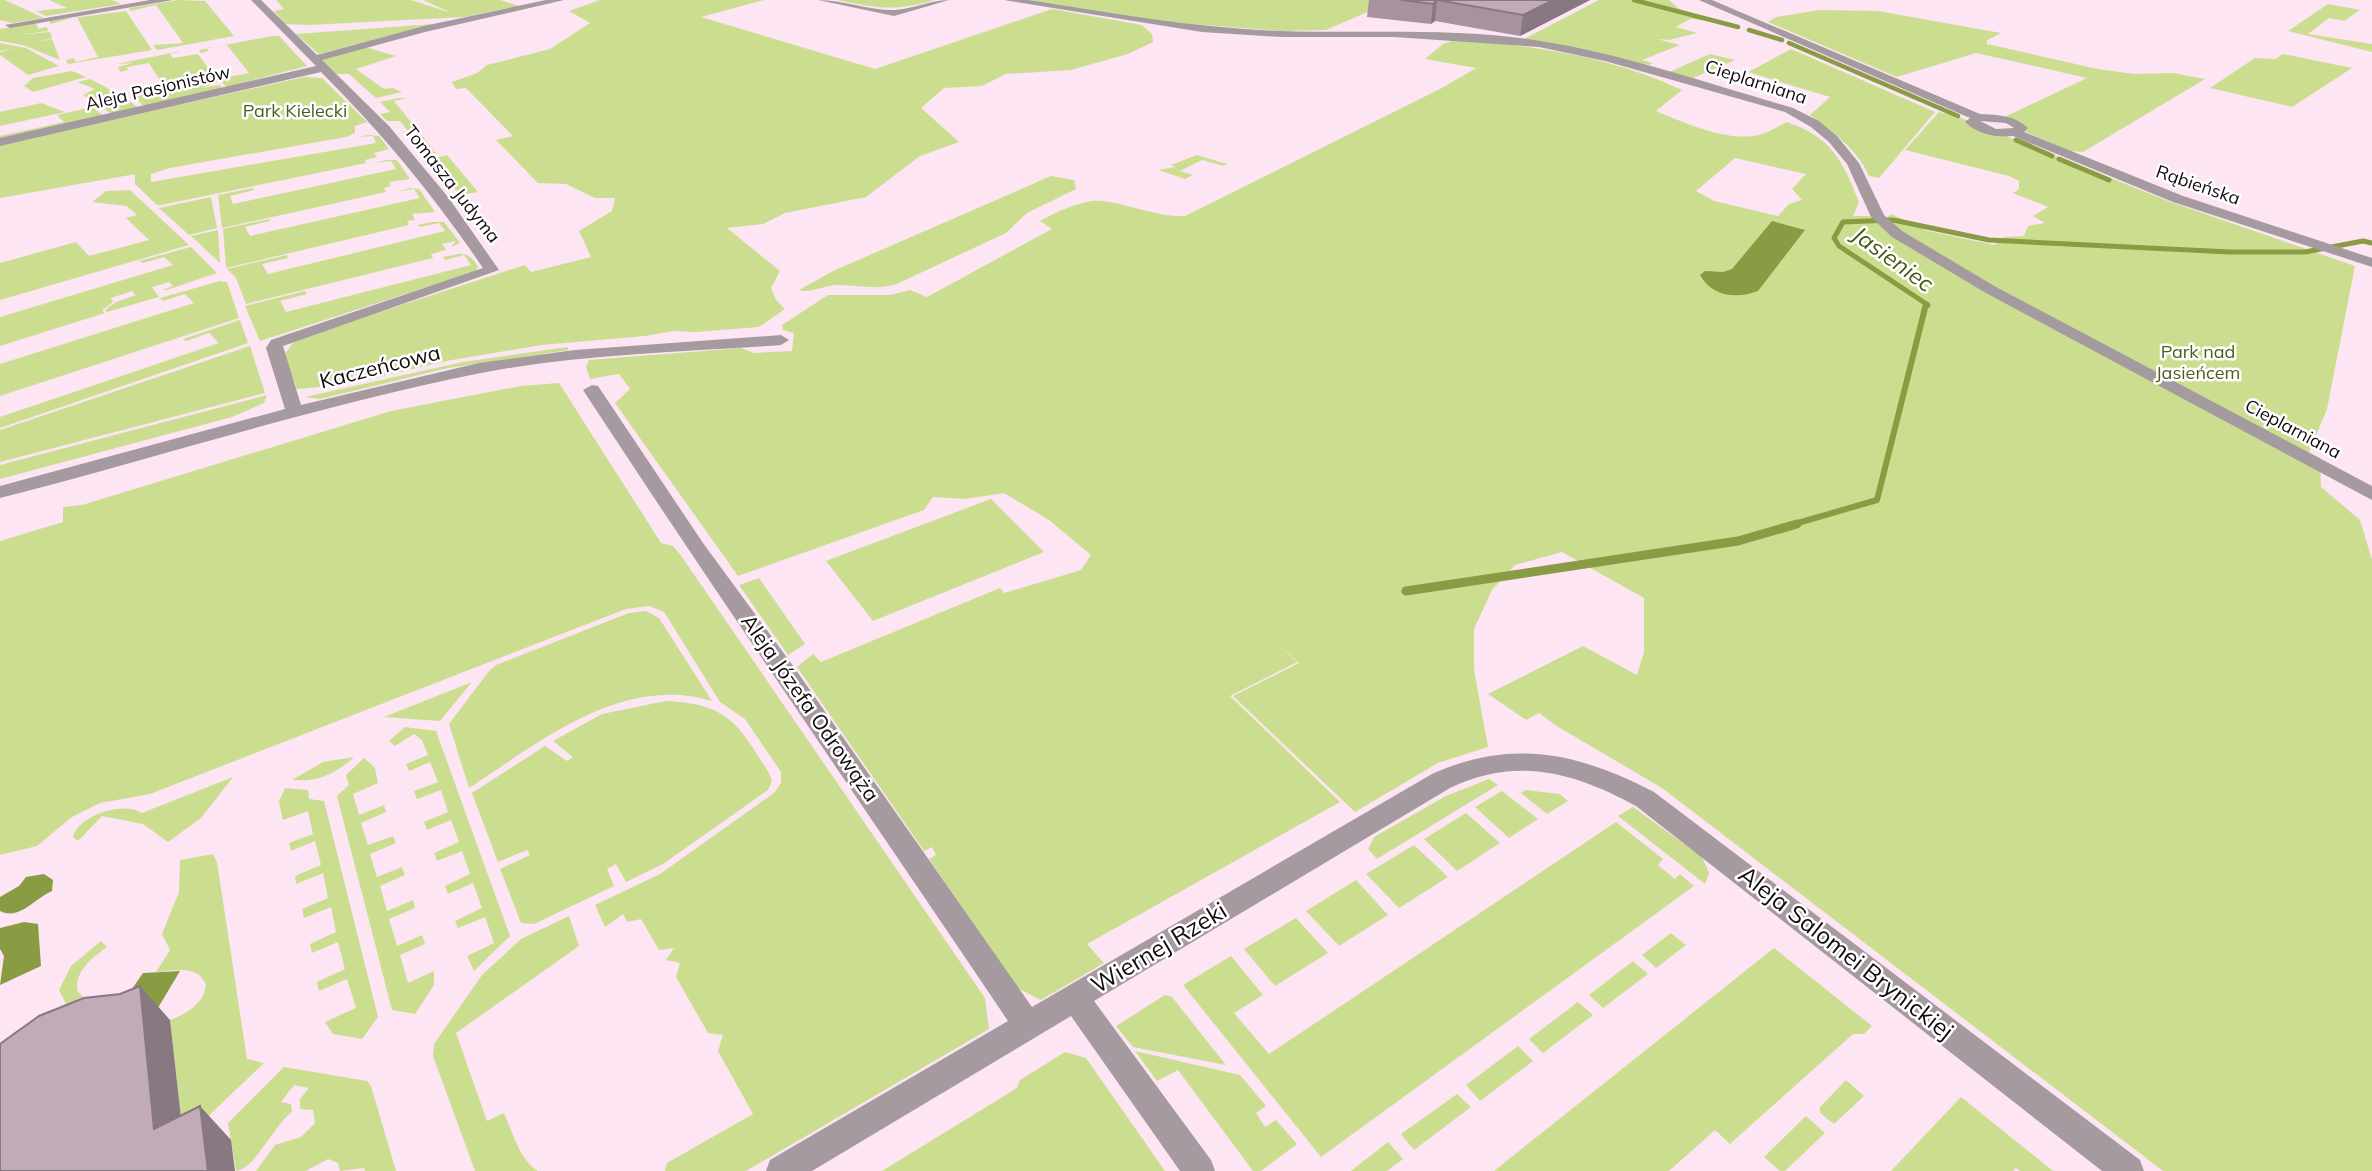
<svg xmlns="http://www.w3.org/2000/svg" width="2372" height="1171" font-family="Mulish,sans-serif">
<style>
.green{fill:#cbde90;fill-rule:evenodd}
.water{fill:#899b43}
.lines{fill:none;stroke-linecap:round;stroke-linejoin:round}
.stream-far3{stroke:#899b43;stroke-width:4.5}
.stream-far2{stroke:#899b43;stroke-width:5}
.stream-far1{stroke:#899b43;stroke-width:6}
.stream{stroke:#899b43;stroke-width:9}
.minor{fill:#a49aa0;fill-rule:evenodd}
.wall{fill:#a7939f}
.shaded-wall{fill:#887882}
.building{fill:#c2abb9;stroke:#887882;stroke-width:2}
.labels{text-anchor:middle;stroke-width:5;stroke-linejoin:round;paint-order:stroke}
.far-street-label{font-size:18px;fill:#120a0f;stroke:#fff}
.far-park-label{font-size:18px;fill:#4f5c1c;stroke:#fff}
.street-label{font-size:21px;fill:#120a0f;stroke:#fff}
.water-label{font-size:23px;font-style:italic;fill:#485414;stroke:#fff}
.near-street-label{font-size:24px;fill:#120a0f;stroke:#fff}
</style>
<rect width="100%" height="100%" fill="#fde5f4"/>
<path class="green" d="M 0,0 L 5,0 L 44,18 L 12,23 L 0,20 Z
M 49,0 L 112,0 L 121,4 L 46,16 L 36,11 L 67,8 Z
M 178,0 L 205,1 L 234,36 L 157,50 L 153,45 L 183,43 L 156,5 L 131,11 L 129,8 Z
M 276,0 L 411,0 L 452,13 L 423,0 L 500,0 L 519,6 L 464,17 L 309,25 L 285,24 L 274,11 L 284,9 Z
M 600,0 L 764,0 L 701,17 L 875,69 L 1052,9 L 1142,25 L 1152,34 L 1153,42 L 1128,54 L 1071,70 L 1006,74 L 982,86 L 944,88 L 921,108 L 959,142 L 920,156 L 866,197 L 785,213 L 763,224 L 727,228 L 780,271 L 771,288 L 776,300 L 785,309 L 759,327 L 696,332 L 673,331 L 645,336 L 542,345 L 446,361 L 344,385 L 297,389 L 284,355 L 293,343 L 303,337 L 525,265 L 531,272 L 591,257 L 579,231 L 612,211 L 615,198 L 595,198 L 566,184 L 538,183 L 496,140 L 513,136 L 466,88 L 456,89 L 452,82 L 477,73 L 487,65 L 550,49 L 590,23 L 569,11 Z
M 837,0 L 934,0 C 895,12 876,8 837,0 Z
M 1024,0 L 1395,0 L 1326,30 L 1283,31 L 1154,21 Z
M 1599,0 L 1669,0 L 1678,8 L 1710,21 L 1690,19 L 1676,27 L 1697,33 L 1669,40 L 1657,39 L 1680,45 L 1642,60 L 1653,63 L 1649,65 L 1522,40 Z
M 2328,4 L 2360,10 L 2344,21 L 2329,18 L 2308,34 L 2372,44 L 2372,52 L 2288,31 Z
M 1820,10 L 1878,11 L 2001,33 L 1987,40 L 1987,44 L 2098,69 L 2134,74 L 2173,73 L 2205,79 L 2083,152 L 2070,151 L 1998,120 L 2087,78 L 1976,53 L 1897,77 L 1768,22 L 1776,17 Z
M 126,11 L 152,50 L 68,64 L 66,60 L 74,58 L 76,62 L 98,57 L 77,17 L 50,24 L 50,21 Z
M 36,23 L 38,29 L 47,27 L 48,31 L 17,35 L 50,32 L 52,38 L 38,42 L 52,39 L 60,60 L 23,45 L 0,41 L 0,29 Z
M 434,24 L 319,54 L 296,34 Z
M 272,36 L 279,36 L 307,66 L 226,87 L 218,76 L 225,74 L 228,77 L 249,73 L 227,45 L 207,48 L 208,51 L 201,53 L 199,50 Z
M 1455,40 C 1534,45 1610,56 1682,90 L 1656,111 C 1685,123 1731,144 1762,134 C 1771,131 1779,126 1787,122 C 1831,137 1843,161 1859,202 L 1853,216 L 1872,216 L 1879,224 L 1891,214 L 1928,231 L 1995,245 L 2004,237 L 2024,236 L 2028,226 L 2045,223 L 2033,216 L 2048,207 L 2013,193 L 2019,189 L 2019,181 L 2009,176 L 1905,150 L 1939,112 L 1954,115 L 2168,201 L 2355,266 L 2327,409 L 2309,452 L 2320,458 L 2321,487 L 2360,520 L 2372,560 L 2372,1171 L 2163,1171 L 1662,788 L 1555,725 L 1539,713 L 1526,720 L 1488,694 L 1583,646 L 1637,675 L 1644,652 L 1644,598 L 1562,552 L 1515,565 L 1492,590 L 1474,629 L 1474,670 L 1488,747 L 1438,763 L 1355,812 L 1233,696 L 1299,663 L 1266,634 L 1297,662 L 1230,696 L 1340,802 L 1087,944 L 1104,963 L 1041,1000 L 1017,988 L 929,859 L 936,855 L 932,847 L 924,851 L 797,667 L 813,654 L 821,662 L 1000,588 L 1004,593 L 1081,570 L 1091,555 L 1049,520 L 1004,493 L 965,499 L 933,497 L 924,510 L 738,576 L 615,403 L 630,389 L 619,374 L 590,379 L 586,367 L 589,360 L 741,348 L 754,353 L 792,351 L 794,333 L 783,330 L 782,325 L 828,295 L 890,295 L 910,290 L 927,297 L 1052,229 L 1040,221 C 1056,212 1074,204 1092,201 C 1115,198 1155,218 1185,216 L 1442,88 L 1476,68 L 1425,59 L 1443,44 ZM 1735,158 L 1806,174 L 1792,189 L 1802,200 L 1789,204 L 1778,216 L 1714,201 L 1696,191 Z
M 0,43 L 26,48 L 59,66 L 28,75 L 0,55 L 0,52 L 14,48 L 0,51 Z
M 365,47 L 396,56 L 356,69 L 384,89 L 393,88 L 402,92 L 376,98 L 349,74 L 336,74 L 321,60 Z
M 1791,49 L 1935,112 L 1879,178 L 1869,176 C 1858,150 1832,131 1810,115 L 1830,97 L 1748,72 Z
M 176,52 L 180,52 L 170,54 L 173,58 L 198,54 L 218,82 L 201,88 L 220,85 L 222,88 L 143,106 L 135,96 L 142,95 L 144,98 L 168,93 L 149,63 L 127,67 L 128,70 L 120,72 L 118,67 L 133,63 L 117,64 Z
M 1710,54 L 1735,60 L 1693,78 L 1669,72 Z
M 2283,54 L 2352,68 L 2292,107 L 2210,88 L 2255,58 L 2275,59 Z
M 72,71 L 86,77 L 33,92 L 24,86 L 33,78 Z
M 304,77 L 322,78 L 367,122 L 355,126 L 355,133 L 346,137 L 0,198 L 0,145 Z
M 90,79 L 126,98 L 104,104 L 128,100 L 137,107 L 112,114 L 83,95 L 95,89 L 77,82 Z
M 399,98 L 408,98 L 394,101 L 436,153 L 427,155 L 400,121 L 387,121 L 380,114 L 390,112 L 380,102 Z
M 41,103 L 65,112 L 0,126 L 0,112 Z
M 92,107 L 104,116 L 0,140 L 0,136 L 64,122 L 57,115 Z
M 369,135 L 379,136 L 389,149 L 374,153 L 377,157 L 365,160 L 366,163 L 161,205 L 157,205 L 135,184 L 135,174 L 170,168 L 151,174 L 151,182 L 376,143 L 373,136 L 356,137 Z
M 460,152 L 447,155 L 478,192 L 460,195 L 431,159 Z
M 1197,155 L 1227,164 L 1224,166 L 1202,160 L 1180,171 L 1193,175 L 1185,179 L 1158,170 L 1176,167 L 1171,165 Z
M 387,160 L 397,160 L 410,179 L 389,182 L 391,186 L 384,188 L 386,192 L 222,228 L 218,195 L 253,188 L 254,190 L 230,196 L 233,204 L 396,169 L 391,161 L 374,163 Z
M 1051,176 L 1074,180 L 1076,189 L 1027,213 L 1006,233 L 899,283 C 880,291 857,285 837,285 C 825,285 809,294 799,290 L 833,271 Z
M 411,188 L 419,189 L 435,212 L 412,214 L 415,220 L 407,221 L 409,225 L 226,268 L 223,229 L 269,219 L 270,221 L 245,227 L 250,236 L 420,198 L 414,189 L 395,192 Z
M 130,190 L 189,245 L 0,300 L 0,263 L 76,242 L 89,256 L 149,240 L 126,218 L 137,215 L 127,206 L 92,202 L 106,191 Z
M 211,197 L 217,228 L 189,235 L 159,208 Z
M 432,222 L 444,222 L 460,243 L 451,247 L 456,241 L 442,244 L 446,250 L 431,254 L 433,258 L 246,304 L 236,278 L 227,269 L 287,255 L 288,258 L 262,264 L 268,274 L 445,231 L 439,223 L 420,227 L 418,225 Z
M 218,230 L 220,263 L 191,236 Z
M 191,247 L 217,273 L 167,290 L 162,290 L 173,286 L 169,282 L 152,287 L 159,297 L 107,312 L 105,310 L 116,302 L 136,295 L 132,291 L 111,298 L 113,302 L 102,310 L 105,313 L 0,346 L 0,317 L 173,265 L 164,257 L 143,263 L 139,261 Z
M 459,254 C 469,253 473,259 478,267 L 476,271 L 260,341 L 245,306 L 305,291 L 307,294 L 280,301 L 286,312 L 471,265 L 464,255 L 445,260 L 443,257 Z
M 220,281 L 227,282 L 239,318 L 0,396 L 0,364 L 194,303 L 185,294 L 163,301 L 160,298 Z
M 240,320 L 248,343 L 0,428 L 0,417 L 219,343 L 209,333 L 186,341 L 183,339 Z
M 250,346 L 265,393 L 0,462 L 0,430 Z
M 567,347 L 569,350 L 448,368 L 320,399 L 305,397 L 463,362 Z
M 559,383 L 661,543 L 673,546 L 682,557 L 985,998 L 989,1029 L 746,1171 L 665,1171 L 667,1163 L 753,1114 L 718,1051 L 723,1035 L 708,1033 L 676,977 L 680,963 L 666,960 L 674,948 L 659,950 L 641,919 L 627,922 L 623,914 L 605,927 L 595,905 L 660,874 L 774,793 L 781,783 L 781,772 L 745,719 L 720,702 L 664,612 L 649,606 L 626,609 L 150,794 L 100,803 L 72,817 L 37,846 L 0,855 L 0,541 L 63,522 L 63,507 L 82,505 L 391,411 L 521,386 Z
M 267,395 L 264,403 L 232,417 L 0,479 L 0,465 Z
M 991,499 L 1044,552 L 873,621 L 826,561 Z
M 759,578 L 805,644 L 788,655 L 739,585 Z
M 646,611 L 659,618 L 712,701 C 622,674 540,742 469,788 L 449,724 L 489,671 L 496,665 L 629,613 Z
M 472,682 L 440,721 L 384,717 Z
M 666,701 C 729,704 738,724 769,773 L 772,781 L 768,790 L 663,864 L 626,882 L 616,864 L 607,869 L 614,886 L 534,924 L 521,923 L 500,869 L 530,855 L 527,850 L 498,862 L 472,793 L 545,746 L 567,761 L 573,757 L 553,741 L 602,714 Z
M 405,727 L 436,731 L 510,936 L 474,971 L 467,956 L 494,943 L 485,917 L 458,928 L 455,921 L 482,908 L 473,883 L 448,894 L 445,886 L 470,874 L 462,851 L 437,861 L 434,853 L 459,842 L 451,820 L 427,830 L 424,822 L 448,812 L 441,790 L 417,799 L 414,791 L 438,782 L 430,762 L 409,771 L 406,764 L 428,755 L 422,740 L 414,734 L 395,746 L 389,741 Z
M 354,757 C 334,775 318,782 292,780 L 323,762 Z
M 364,758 L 375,768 L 378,783 L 353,794 L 359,815 L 384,805 L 386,812 L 361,823 L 368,845 L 393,836 L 396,843 L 370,854 L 377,877 L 402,867 L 405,875 L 380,886 L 387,911 L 413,900 L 415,908 L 389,919 L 397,946 L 422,935 L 425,944 L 400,955 L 408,983 L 434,971 L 434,985 L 415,1014 L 392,1010 L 337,796 L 349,785 L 346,775 Z
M 233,777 L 201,818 L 168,842 L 143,824 L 102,816 L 78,841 L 73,837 C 79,815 124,801 142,813 Z
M 1489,779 L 1498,785 L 1377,859 L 1368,849 L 1374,837 L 1446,796 Z
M 285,788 L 308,790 L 309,799 L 324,801 L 378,1017 L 362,1039 L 333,1034 L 325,1022 L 356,1008 L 347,979 L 319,991 L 317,982 L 345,969 L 338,942 L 312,953 L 310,944 L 336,932 L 331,907 L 304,918 L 302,909 L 328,898 L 323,873 L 296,884 L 295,876 L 321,865 L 315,841 L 291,851 L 289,843 L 313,834 L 308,811 L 283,820 L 279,802 Z
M 1525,790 L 1560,794 L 1568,801 L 1547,814 L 1521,793 Z
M 1502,791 L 1538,819 L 1509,838 L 1475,807 Z
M 1633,807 L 1702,857 L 1709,873 L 1705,884 L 1618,816 Z
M 1466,813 L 1500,843 L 1457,871 L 1424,839 Z
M 1616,822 L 1663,859 L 1658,865 L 1675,879 L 1680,874 L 1694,886 L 1321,1157 L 1183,985 L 1231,956 L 1263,995 L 1234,1013 L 1269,1054 Z
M 1414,845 L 1448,877 L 1399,908 L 1366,874 Z
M 213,854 L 217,862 L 247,1059 L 264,1063 L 201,1123 L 186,1162 L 170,1020 C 186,1014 204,1004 206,985 C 198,964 175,971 156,972 L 170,950 L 162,934 L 179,892 L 180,860 Z
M 1356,880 L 1388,915 L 1339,946 L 1306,911 Z
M 569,916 L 579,946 L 456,1033 L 487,1121 L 504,1113 C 513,1133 519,1159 538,1171 L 475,1171 L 433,1056 L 434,1044 L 482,975 L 521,939 Z
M 1296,918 L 1328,953 L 1275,986 L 1244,949 Z
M 1671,933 L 1686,945 L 1656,968 L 1642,955 Z
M 101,941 L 107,947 C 93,957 73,972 78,992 L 90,1003 L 67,1006 L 59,990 L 71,966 Z
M 1774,948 L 1872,1026 L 1864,1034 L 1853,1034 L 1730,1144 L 1715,1130 L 1669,1171 L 1494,1171 Z
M 1633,961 L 1648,974 L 1603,1008 L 1589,995 Z
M 1165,995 L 1172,997 L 1226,1065 L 1133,1047 L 1116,1026 Z
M 1578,1002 L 1593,1015 L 1543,1053 L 1529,1039 Z
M 1518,1046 L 1533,1061 L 1480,1101 L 1466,1085 Z
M 1135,1051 L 1240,1075 L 1266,1106 L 1256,1113 L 1265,1127 L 1276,1120 L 1297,1144 L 1261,1171 L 1253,1171 L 1178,1070 L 1157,1081 Z
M 1065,1052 L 1086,1058 L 1165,1171 L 882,1171 L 1017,1088 L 1020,1080 Z
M 284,1067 L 367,1081 L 371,1086 L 396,1171 L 365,1171 L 364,1168 L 340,1171 L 338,1163 L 328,1159 L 306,1171 L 256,1171 L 275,1145 L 301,1137 L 315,1123 L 313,1110 L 300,1109 L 300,1099 L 309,1088 L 294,1085 L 281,1102 L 291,1104 L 292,1112 C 274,1125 255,1169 236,1171 L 228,1123 Z
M 1846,1080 L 1864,1096 L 1834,1124 L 1820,1113 L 1820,1107 Z
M 1457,1094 L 1471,1107 L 1414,1150 L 1401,1134 Z
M 1961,1097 L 2053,1171 L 2020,1171 L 2016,1168 L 2013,1171 L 1891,1171 Z
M 1806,1116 L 1825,1133 L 1785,1171 L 1780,1171 L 1764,1157 Z
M 1388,1142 L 1403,1159 L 1387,1171 L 1351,1171 Z"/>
<path class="water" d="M 1772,221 L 1805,230 L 1758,291 C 1737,299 1712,297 1700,275 L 1705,271 L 1723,272 L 1732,269 Z
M 44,874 L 53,880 L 52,891 C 35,898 19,921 0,911 L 0,897 L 19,886 L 26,877 Z
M 24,922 L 38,924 L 41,966 L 0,985 L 4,956 L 0,949 L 0,928 Z
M 180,971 L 146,1028 L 127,996 L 143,973 Z"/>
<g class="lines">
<path class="stream-far3" d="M 1634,0 L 1738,27
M 1749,30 L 1782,40
M 1789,43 L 1958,116"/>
<path class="stream-far2" d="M 2016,140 L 2052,156
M 2059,159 L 2109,180
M 1928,305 L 1839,246 L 1834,238 L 1843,222 L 1893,220 L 1989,240 L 2230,252 L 2305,252 L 2363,241 L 2372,243"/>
<path class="stream-far1" d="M 1791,525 L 1877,500 L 1926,304"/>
<path class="stream" d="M 1406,591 L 1738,541 L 1797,524"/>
<path class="minor" d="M 150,0 L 173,0 L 10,28 L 5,25 Z
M 251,0 L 261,0 L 317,55 L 424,26 L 546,0 L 564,0 L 425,32 L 322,60 L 389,126 L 448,197 L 499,270 L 283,346 L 301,405 L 479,363 L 575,350 L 781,335 L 789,340 L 781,345 C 680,352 575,354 476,374 C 315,406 159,458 0,498 L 0,486 L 285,409 L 266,348 L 271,340 L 483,268 C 434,196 383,134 321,72 L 0,146 L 0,138 L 316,66 Z
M 818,0 C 843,0 872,11 895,10 C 913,9 930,0 949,0 L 894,16 Z
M 1004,0 L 1028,0 C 1112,13 1196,28 1281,31 C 1367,34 1456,27 1541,41 C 1627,55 1710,84 1793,108 L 1819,121 L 1837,136 L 1859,163 L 1884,215 L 1902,231 L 1996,287 L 2372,486 L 2372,500 L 1986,293 L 1892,237 L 1871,217 L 1847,164 L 1829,142 L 1811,127 L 1785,112 L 1605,61 L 1539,47 L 1394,37 L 1282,37 L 1202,32 Z
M 1699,0 L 1712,0 L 1980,114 C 1998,115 2014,115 2028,128 L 2024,132 L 2183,196 L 2372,258 L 2372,267 L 2173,202 L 2013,136 C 1996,138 1977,134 1965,122 L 1970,118 ZM 1980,121 L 2006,123 L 2014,128 L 1996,129 Z
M 592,385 L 598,386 L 703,543 L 791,663 L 1032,1007 L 1432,774 C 1512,738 1579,753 1654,792 L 2140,1160 L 2144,1171 L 2102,1171 L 1636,806 C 1574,772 1516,756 1450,788 L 1094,1001 L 1211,1160 L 1215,1171 L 1180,1171 L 1071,1016 L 812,1171 L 766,1171 L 770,1160 L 1008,1021 C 867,811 722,603 583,390 Z"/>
</g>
<path class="wall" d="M 1369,0 L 1590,0 L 1520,36 L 1435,21 L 1431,24 L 1367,17 Z"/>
<path class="shaded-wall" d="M 1437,0 L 1435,21 L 1431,24 L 1433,4 Z
M 1553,0 L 1590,0 L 1520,36 L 1523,15 Z
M 140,986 L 170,1020 L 186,1162 L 154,1129 Z
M 200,1106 L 231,1140 L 235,1171 L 208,1171 Z"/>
<path class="building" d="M 1401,0 L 1553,0 L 1523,15 L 1437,0 L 1433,4 Z
M 140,986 L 154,1129 L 200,1106 L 208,1171 L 0,1171 L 0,1044 L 39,1016 L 84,998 L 120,994 Z"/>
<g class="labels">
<g class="far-street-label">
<text transform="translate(1756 82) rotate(18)" y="6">Cieplarniana</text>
<text transform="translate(158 88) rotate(-13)" y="6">Aleja Pasjonistów</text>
<text transform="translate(452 184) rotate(52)" y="6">Tomasza Judyma</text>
<text transform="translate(2198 185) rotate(19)" y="6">Rąbieńska</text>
<text transform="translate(2293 429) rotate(28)" y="6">Cieplarniana</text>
</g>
<g class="far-park-label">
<text x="295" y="117">Park Kielecki</text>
<text x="2198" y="358">Park nad<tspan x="2198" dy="21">Jasieńcem</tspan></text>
</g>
<g class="street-label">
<text transform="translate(380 367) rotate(-14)" y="7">Kaczeńcowa</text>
<text transform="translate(810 708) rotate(55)" y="7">Aleja Józefa Odrowąża</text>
</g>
<g class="water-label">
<text transform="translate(1893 259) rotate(36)" y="8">Jasieniec</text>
</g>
<g class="near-street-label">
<text transform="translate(1159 948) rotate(-31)" y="8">Wiernej Rzeki</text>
<text transform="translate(1846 953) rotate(38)" y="8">Aleja Salomei Brynickiej</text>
</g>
</g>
</svg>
